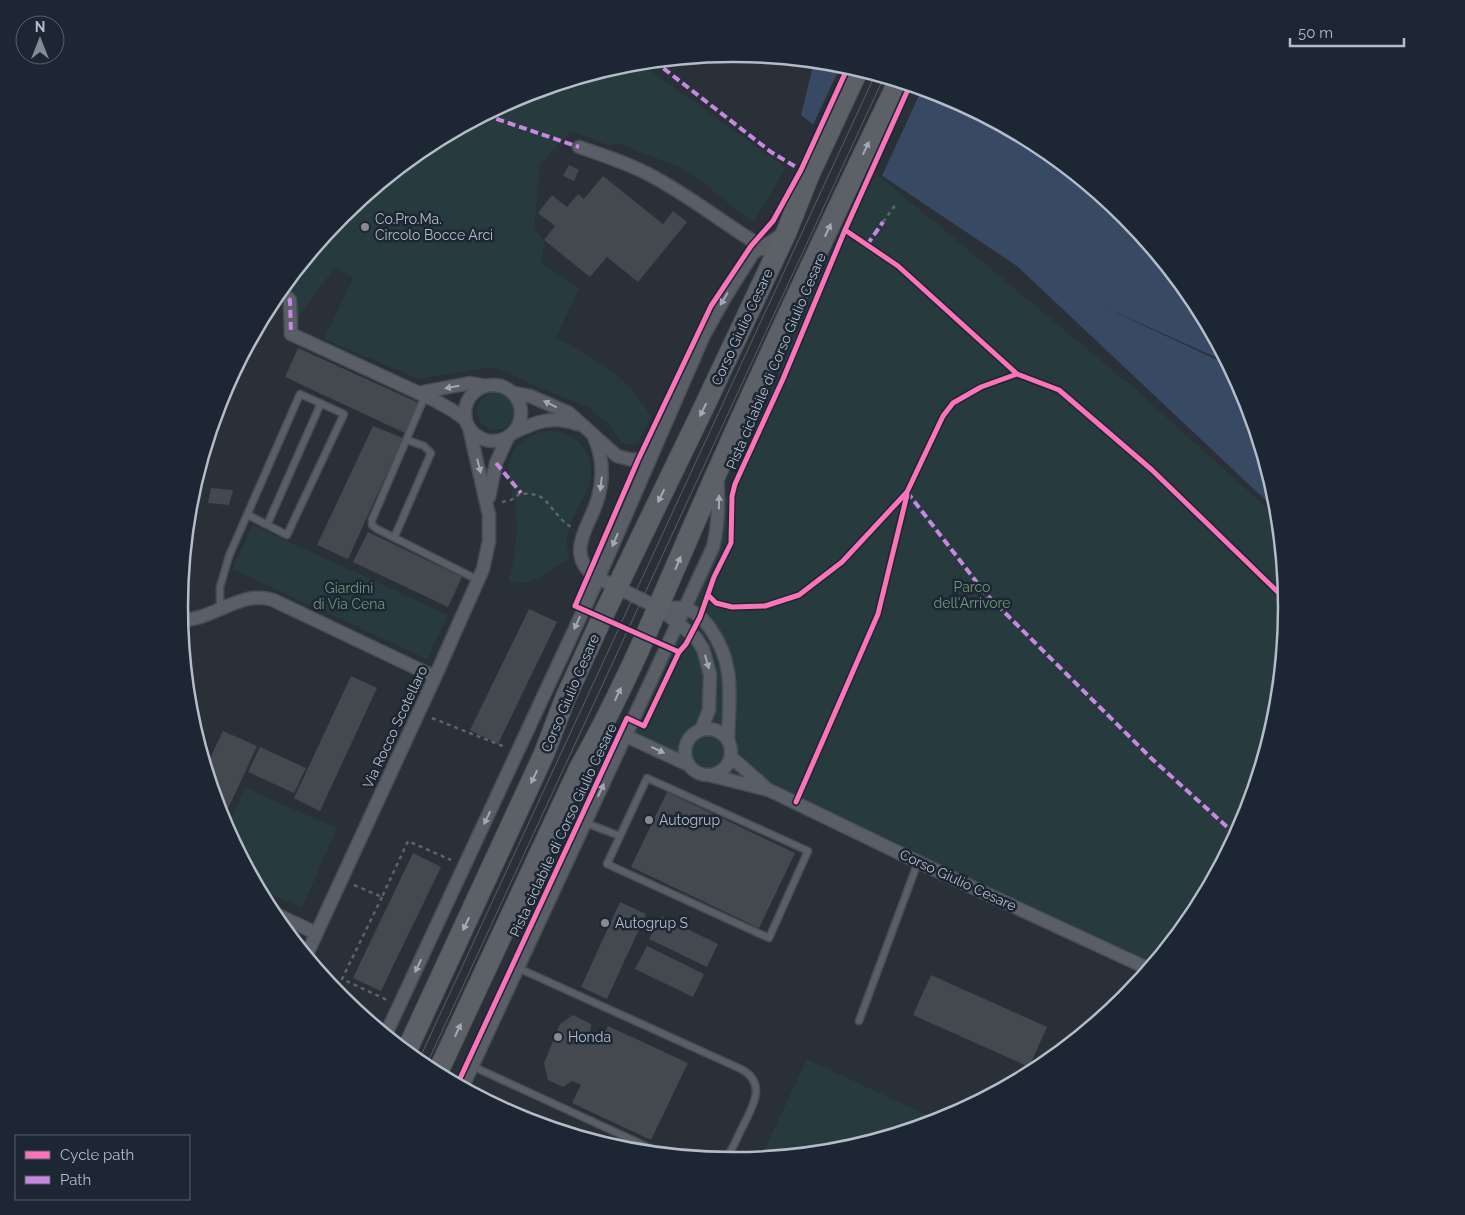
<svg xmlns="http://www.w3.org/2000/svg" width="1465" height="1215" font-family="Raleway,sans-serif">
<style>
.green{fill:#273a3e}
.water{fill:#384963}
.pier{fill:#2a3038}
.building{fill:#444950}
.lines{fill:none;stroke-linecap:round;stroke-linejoin:round}
.lane-casing{stroke:#484c53;stroke-width:9}
.street-casing{stroke:#484c53;stroke-width:15}
.primary-casing{stroke:#484c55;stroke-width:22}
.path{stroke:#5d636a;stroke-width:2.5;stroke-dasharray:4 4;stroke-linecap:butt}
.lane{stroke:#5a5e66;stroke-width:6}
.street{stroke:#5a5e66;stroke-width:12}
.primary{stroke:#5c6168;stroke-width:20}
.tram{stroke:#595d64;stroke-width:1}
.quiet{stroke:#c787e3;stroke-width:4;stroke-dasharray:8 4;stroke-linecap:butt}
.cycleway-casing{stroke:#1d2633;stroke-width:8}
.cycleway{stroke:#fb73b8;stroke-width:5}
.oneway{fill:#a2aab6}
.oneway2{fill:#a2a9b5}
.poi-dot{fill:#848b96;stroke:#1d2633;stroke-width:2}
.labels{text-anchor:middle;stroke-width:5;stroke-linejoin:round;paint-order:stroke}
.poi-label{font-size:14px;fill:#b4bcc9;stroke:#1d2633;text-anchor:start}
.street-label{font-size:14px;fill:#b4bcc9;stroke:#1d2633}
.park-label{font-size:14px;fill:#6b9a76;stroke:#1d2633}
.rim{fill:none;stroke:#b4bcc9;stroke-width:2.5}
</style>
<rect width="100%" height="100%" fill="#2a3038"/>
<path class="green" d="M 640,63 L 786,168 L 753,223 L 697,178 L 681,168 L 618,143 L 610,146 L 571,131 L 540,164 L 534,230 L 544,240 L 542,263 L 579,288 L 556,337 C 595,361 628,375 651,417 L 638,442 L 629,445 L 622,443 L 608,424 L 588,407 L 538,387 L 511,374 L 497,369 L 483,368 L 419,379 L 324,339 L 353,278 L 335,267 L 296,320 L 284,314 L 275,296 L 341,216 L 425,147 L 521,96 L 625,64 Z
M 866,165 L 1127,382 L 1277,517 L 1286,608 L 1276,716 L 1244,820 L 1193,915 L 1150,968 L 796,802 L 626,736 Z
M477 411a19 19 0 1 1 38 0a19 19 0 1 1-38 0Z
M 550,430 C 564,432 578,437 585,450 C 605,484 571,506 567,537 C 566,544 569,553 569,560 C 564,563 556,565 551,569 C 535,581 529,585 508,581 C 515,559 518,534 516,511 C 515,502 511,494 510,485 C 503,453 520,435 550,430 Z
M 253,525 L 448,615 L 427,659 L 232,569 Z
M 245,788 L 337,828 L 302,908 L 258,888 L 227,830 Z
M 807,1059 L 939,1121 L 840,1151 L 760,1159 Z"/>
<path class="water" d="M 814,62 L 841,64 L 945,96 L 1040,147 L 1124,216 L 1193,300 L 1226,362 L 1091,301 L 1228,365 L 1244,396 L 1276,500 L 1277,511 L 1017,266 L 866,165 L 801,115 Z"/>
<path class="pier" d="M 841,65 L 922,89 L 881,178 L 812,127 Z"/>
<path class="building" d="M 569,165 L 579,170 L 574,181 L 563,176 Z
M 603,176 L 663,224 L 673,211 L 687,222 L 638,282 L 607,257 L 590,277 L 544,240 L 555,226 L 538,213 L 552,195 L 567,207 L 578,194 L 584,199 Z
M 298,348 L 419,403 L 405,433 L 285,377 Z
M 373,426 L 403,438 L 348,559 L 317,545 Z
M 211,488 L 233,490 L 229,505 L 208,503 Z
M 368,532 L 462,577 L 448,607 L 353,562 Z
M 529,609 L 557,622 L 498,744 L 470,730 Z
M 351,676 L 377,688 L 320,811 L 294,798 Z
M 223,731 L 257,746 L 222,822 L 205,769 Z
M 260,747 L 306,768 L 294,793 L 248,772 Z
M 667,792 L 795,853 L 759,928 L 631,867 Z
M 413,853 L 441,867 L 381,991 L 353,978 Z
M 620,902 L 646,914 L 607,999 L 581,987 Z
M 661,916 L 718,944 L 707,967 L 649,939 Z
M 647,946 L 704,974 L 693,997 L 635,969 Z
M 931,975 L 1047,1027 L 1029,1067 L 913,1015 Z
M 573,1015 L 591,1024 L 590,1039 L 600,1043 L 608,1026 L 688,1063 L 651,1140 L 572,1103 L 581,1085 L 572,1081 L 563,1087 L 548,1080 L 544,1063 L 560,1024 Z
M 503,1106 L 530,1119 L 529,1122 L 501,1109 Z"/>
<g class="lines">
<defs>
<path id="lane" d="M 425,396 L 372,520 L 372,525 L 377,529 L 478,580
M 267,525 L 321,403
M 394,538 L 431,453 L 424,446 L 407,440
M 220,609 L 220,587 L 229,556 L 300,394 L 344,414 L 287,535 L 248,515
M 586,823 L 620,836 L 647,778 L 808,851 L 769,938 L 607,864 L 620,836
M 518,968 L 741,1069 C 769,1084 751,1109 741,1130 C 736,1140 732,1152 724,1160
M 859,1021 L 918,862
M 472,1066 L 663,1154"/>
<path id="street" d="M 579,147 C 603,155 627,163 650,175 C 692,197 728,227 769,251
M 280,290 L 290,300 L 291,334 L 434,400 L 452,410 L 466,420
M465 413a28 28 0 1 1 56 0a28 28 0 1 1-56 0Z
M 418,393 L 470,383 L 486,386
M 513,393 L 530,396 L 569,413 L 617,456 L 633,460 L 649,458
M 513,433 C 534,422 555,415 577,424
M 594,437 C 603,457 604,477 598,498 C 591,525 564,551 594,576 L 659,608 L 696,638 L 703,649 L 710,674 L 709,710 L 701,730
M 489,497 L 496,463 L 508,437
M 659,608 C 667,608 678,607 686,609 C 696,611 704,620 710,628 C 736,665 729,697 728,740
M 180,620 C 212,621 241,589 273,600 L 435,677
M685 752a23 23 0 1 1 46 0a23 23 0 1 1-46 0Z
M 626,736 L 689,765
M 731,757 L 765,787
M 709,775 L 769,790 L 918,862 L 1149,969
M 271,912 L 316,933
M 306,956 L 435,677 L 483,569 L 489,541 L 489,515 L 469,427
M 385,1036 L 598,579 L 704,335 L 724,299 L 753,253 L 785,233
M 462,1088 L 713,547 C 719,523 719,500 717,476"/>
<path id="primary" d="M 406,1052 L 544,754 L 565,699 L 602,618 L 704,407 L 786,233 L 810,173 L 858,70
M 437,1074 L 579,769 C 633,674 672,572 717,472 C 775,341 836,211 898,82"/>
</defs>
<use href="#lane" class="lane-casing"/>
<use href="#street" class="street-casing"/>
<use href="#primary" class="primary-casing"/>
<path class="path" d="M 883,222 L 896,204
M 502,502 L 511,500 L 521,493 C 526,494 532,494 537,495 C 550,500 557,520 573,528
M 182,642 L 185,633
M 432,718 L 505,747
M 354,885 L 382,897 L 408,841 L 451,860
M 382,897 L 342,979 L 387,1000"/>
<use href="#lane" class="lane"/>
<use href="#street" class="street"/>
<use href="#primary" class="primary"/>
<path class="tram" d="M 418,1062 L 875,75
M 425,1068 L 884,77"/>
<path class="quiet" d="M 654,61 L 771,152 L 801,170
M 485,115 L 579,147
M 867,245 L 883,222
M 280,290 L 290,300 L 291,334
M 496,463 L 521,493
M 907,492 L 985,593 L 1151,758 L 1236,835"/>
<defs>
<path id="cycleway" d="M 845,230 L 898,266 L 1017,374 L 1059,390 L 1152,470 L 1285,599
M 708,595 L 716,603 L 732,607 L 765,606 L 799,595 L 842,562 L 907,492 L 943,416 L 953,403 L 981,387 L 1017,374
M 679,652 L 575,606 L 638,460 L 711,306 L 751,246 L 773,221 L 801,170 L 848,67
M 796,802 L 878,614 L 907,495
M 457,1085 L 627,718 L 644,726 L 679,652 L 686,644 L 700,617 L 714,577 L 731,543 L 732,496 L 735,484 L 783,379 L 845,230 L 910,85"/>
</defs>
<use href="#cycleway" class="cycleway-casing"/>
<use href="#cycleway" class="cycleway"/>
</g>
<defs><path id="oneway-solid" d="M-6-.8H1V-3.2L6.5 0L1 3.2V.8H-6Z" transform="scale(1.25)"/></defs>
<g class="oneway">
<use href="#oneway-solid" transform="translate(866 148) rotate(-65)"/>
<use href="#oneway-solid" transform="translate(828 230) rotate(-65)"/>
<use href="#oneway-solid" transform="translate(703 410) rotate(116)"/>
<use href="#oneway-solid" transform="translate(661 496) rotate(116)"/>
<use href="#oneway-solid" transform="translate(678 563) rotate(-68)"/>
<use href="#oneway-solid" transform="translate(618 694) rotate(-65)"/>
<use href="#oneway-solid" transform="translate(534 777) rotate(115)"/>
<use href="#oneway-solid" transform="translate(466 924) rotate(115)"/>
<use href="#oneway-solid" transform="translate(458 1030) rotate(-65)"/>
</g>
<g class="oneway2">
<use href="#oneway-solid" transform="translate(724 299) rotate(121)"/>
<use href="#oneway-solid" transform="translate(452 387) rotate(170)"/>
<use href="#oneway-solid" transform="translate(550 404) rotate(-154)"/>
<use href="#oneway-solid" transform="translate(479 466) rotate(76)"/>
<use href="#oneway-solid" transform="translate(601 484) rotate(97)"/>
<use href="#oneway-solid" transform="translate(719 502) rotate(-89)"/>
<use href="#oneway-solid" transform="translate(615 540) rotate(113)"/>
<use href="#oneway-solid" transform="translate(577 623) rotate(115)"/>
<use href="#oneway-solid" transform="translate(707 662) rotate(74)"/>
<use href="#oneway-solid" transform="translate(658 750) rotate(25)"/>
<use href="#oneway-solid" transform="translate(601 790) rotate(-65)"/>
<use href="#oneway-solid" transform="translate(487 818) rotate(115)"/>
<use href="#oneway-solid" transform="translate(418 966) rotate(115)"/>
</g>
<g class="poi-dot">
<circle cx="365" cy="227" r="5"/>
<circle cx="649" cy="820" r="5"/>
<circle cx="605" cy="923" r="5"/>
<circle cx="558" cy="1037" r="5"/>
</g>
<g class="labels">
<g class="poi-label">
<text x="375" y="224">Co.Pro.Ma.<tspan x="375" dy="16">Circolo Bocce Arci</tspan></text>
<text x="659" y="825">Autogrup</text>
<text x="615" y="928">Autogrup S</text>
<text x="568" y="1042">Honda</text>
</g>
<g class="street-label">
<text transform="translate(742 327) rotate(-65)" y="5">Corso Giulio Cesare</text>
<text transform="translate(776 361) rotate(-67)" y="5">Pista ciclabile di Corso Giulio Cesare</text>
<text transform="translate(570 693) rotate(-67)" y="5">Corso Giulio Cesare</text>
<text transform="translate(395 727) rotate(-65)" y="5">Via Rocco Scotellaro</text>
<text transform="translate(563 830) rotate(-65)" y="5">Pista ciclabile di Corso Giulio Cesare</text>
<text transform="translate(958 880) rotate(25)" y="5">Corso Giulio Cesare</text>
</g>
<g class="park-label">
<text x="972" y="592">Parco<tspan x="972" dy="16">dell'Arrivore</tspan></text>
<text x="349" y="593">Giardini<tspan x="349" dy="16">di Via Cena</tspan></text>
</g>
</g>
<path d="M0 0H1465V1215H0ZM188 607a545 545 0 1 1 1090 0a545 545 0 1 1-1090 0Z" fill="#1d2633" fill-rule="evenodd"/>
<path class="rim" d="M188 607a545 545 0 1 1 1090 0a545 545 0 1 1-1090 0Z"/>
<rect x="15" y="1135" width="175" height="65" fill="#1d2633" stroke="#59626f"/>
<rect x="25" y="1151" width="25" height="8" fill="#fb73b8" stroke="#59626f"/>
<text x="60" y="1160" font-size="15" fill="#b4bcc9">Cycle path</text>
<rect x="25" y="1176" width="25" height="8" fill="#c787e3" stroke="#59626f"/>
<text x="60" y="1185" font-size="15" fill="#b4bcc9">Path</text>
<g transform="translate(40 40)"><circle r="24" fill="#1d2633" stroke="#59626f"/>
<path d="M0-4L9 19L0 12L-9 19Z" fill="#848b96"/>
<text y="-8" font-size="14" font-weight="bold" text-anchor="middle" fill="#b4bcc9">N</text>
</g>
<path d="M1290 38v8h114v-8" fill="none" stroke="#b4bcc9" stroke-width="2.5"/>
<text x="1298" y="38" font-size="15" fill="#b4bcc9" stroke="#1d2633" stroke-width="4" paint-order="stroke">50 m</text>
</svg>
